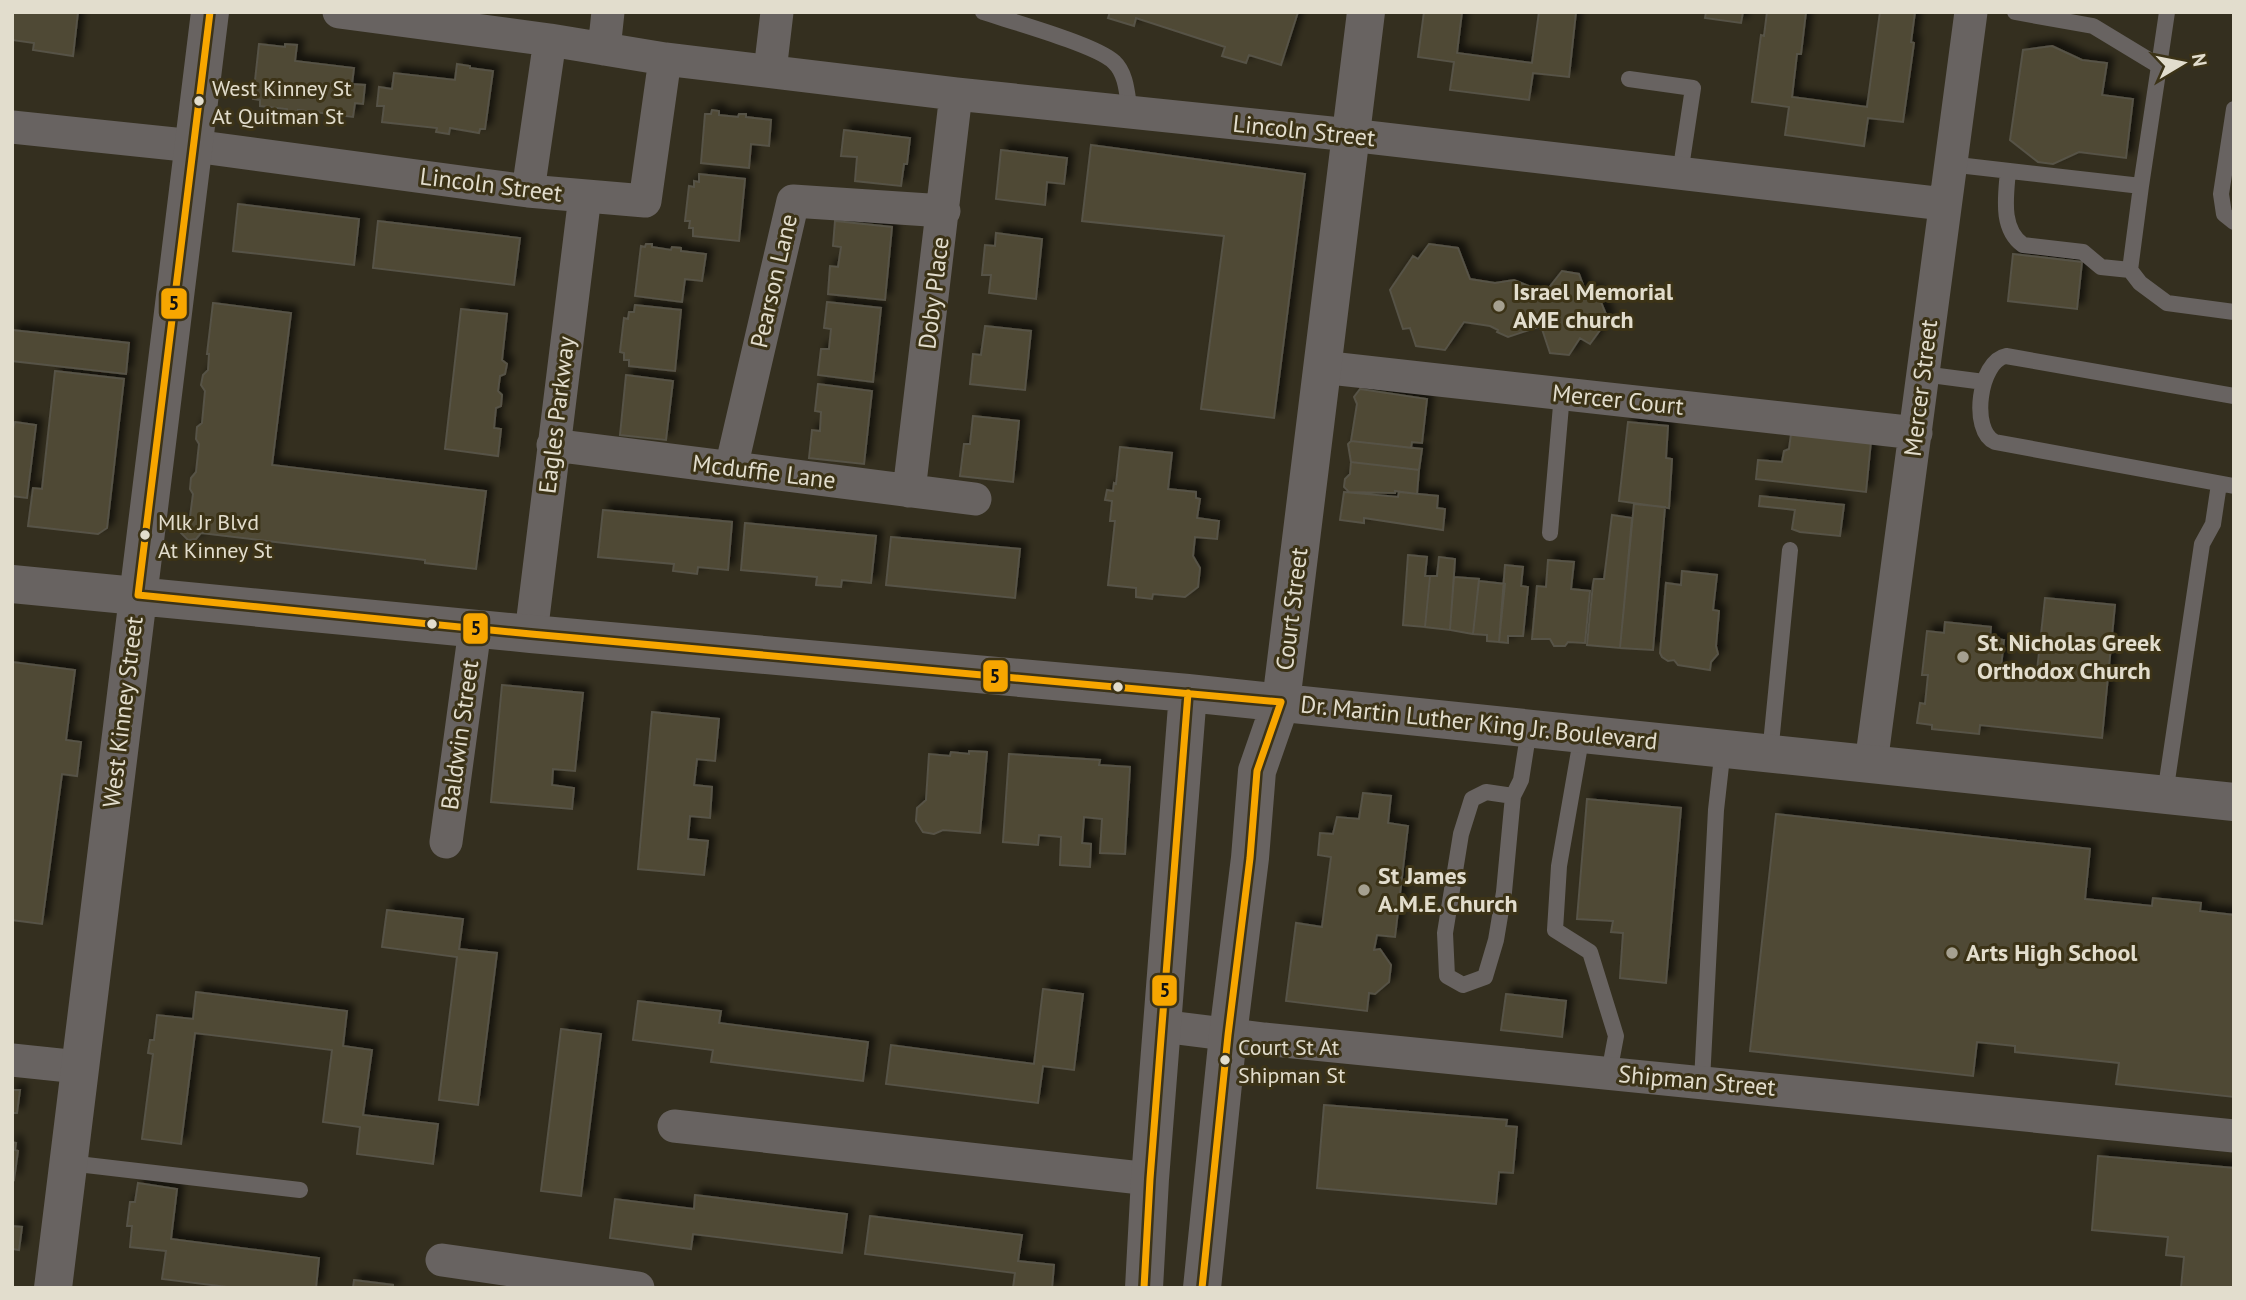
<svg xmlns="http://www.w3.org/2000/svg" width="2246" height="1300" font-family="'PT Sans',sans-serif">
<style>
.building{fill:#4f4934;stroke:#575346;stroke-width:2;filter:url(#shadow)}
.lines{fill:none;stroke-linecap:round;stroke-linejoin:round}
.service{stroke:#686361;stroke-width:16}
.minor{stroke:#686361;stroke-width:33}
.tertiary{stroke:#686361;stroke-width:38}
.bus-1-casing{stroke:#3c3317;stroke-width:12}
.bus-1{stroke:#f7a600;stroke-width:7}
.bus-dot{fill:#e2ddcd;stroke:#3c3317;stroke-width:2.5}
.poi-dot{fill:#a5a090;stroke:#3c3317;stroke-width:2.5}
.labels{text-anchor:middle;stroke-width:6;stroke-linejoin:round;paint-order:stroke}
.bus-label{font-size:22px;fill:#e2ddcd;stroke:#3c3317;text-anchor:start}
.street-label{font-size:24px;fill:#e2ddcd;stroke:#3c3317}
.poi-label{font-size:24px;font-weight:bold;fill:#e2ddcd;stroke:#3c3317;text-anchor:start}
.line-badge{stroke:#3c3317;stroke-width:2.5}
.pale-badge-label{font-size:19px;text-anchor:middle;font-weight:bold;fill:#111}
</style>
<defs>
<filter id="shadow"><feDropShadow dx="6" dy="-6" stdDeviation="3.5" flood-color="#0009"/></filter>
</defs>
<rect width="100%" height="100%" fill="#342f1f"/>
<path class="building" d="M 12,12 L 78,12 L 73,56 L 33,50 L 34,43 L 12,40 Z
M 1110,12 L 1298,12 L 1281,65 L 1249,55 L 1246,63 L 1222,56 L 1225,47 L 1136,18 L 1134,26 L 1108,18 Z
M 1424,12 L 1462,12 L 1457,53 L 1532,63 L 1539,12 L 1576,12 L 1569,77 L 1533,73 L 1529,100 L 1450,90 L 1454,62 L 1418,57 Z
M 1706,12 L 1743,12 L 1741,23 L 1705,18 Z
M 1767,12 L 1806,12 L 1801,54 L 1797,54 L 1792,97 L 1867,107 L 1880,12 L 1915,12 L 1911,42 L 1914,43 L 1903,122 L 1868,118 L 1864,146 L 1785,135 L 1789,107 L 1752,102 L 1761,35 L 1764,36 Z
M 259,44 L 285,47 L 285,44 L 297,45 L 295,61 L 354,68 L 352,84 L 365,85 L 363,104 L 355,103 L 353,117 L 298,110 L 298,114 L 286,113 L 287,109 L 260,106 L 260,100 L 253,99 Z
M 2052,46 L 2082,60 L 2107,63 L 2102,95 L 2133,99 L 2126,158 L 2079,152 L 2053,164 L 2038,162 L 2010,140 L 2023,50 Z
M 457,64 L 470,66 L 470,68 L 493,71 L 485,129 L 480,129 L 479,133 L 450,128 L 449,134 L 436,132 L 437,128 L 382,122 L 384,106 L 377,106 L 379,87 L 392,89 L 394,73 L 455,80 Z
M 712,110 L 719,111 L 719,115 L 738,117 L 739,114 L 746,114 L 746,117 L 771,120 L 769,146 L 751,144 L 749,168 L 701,163 L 705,114 L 711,114 Z
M 844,130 L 910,138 L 907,164 L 904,164 L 901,186 L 855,181 L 857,157 L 841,156 Z
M 1091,145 L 1305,174 L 1274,418 L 1201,409 L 1224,236 L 1082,221 Z
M 1001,150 L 1067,158 L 1064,184 L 1047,182 L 1045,205 L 996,199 Z
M 699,174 L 745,179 L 739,241 L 693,236 L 693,228 L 689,228 L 690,221 L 685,221 L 689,186 L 694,187 L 694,181 L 699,182 Z
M 238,204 L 359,219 L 354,265 L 233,251 Z
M 378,221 L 520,238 L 514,285 L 373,268 Z
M 835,221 L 892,227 L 885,300 L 828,294 L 830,266 L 838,267 L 841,247 L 833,246 Z
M 996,233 L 1042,239 L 1036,299 L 989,293 L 991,275 L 982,275 L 985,245 L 995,246 Z
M 646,244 L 652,244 L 652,247 L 671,250 L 672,247 L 681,248 L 681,251 L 706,254 L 702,281 L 685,279 L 682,302 L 635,296 L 641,246 L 645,247 Z
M 1429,244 L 1458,248 L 1470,279 L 1495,283 L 1514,280 L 1531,287 L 1547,290 L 1562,271 L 1579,274 L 1586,293 L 1596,290 L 1608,319 L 1590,344 L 1580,338 L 1569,355 L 1550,353 L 1541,326 L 1508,337 L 1497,332 L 1498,330 L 1490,326 L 1464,322 L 1445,350 L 1416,346 L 1410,328 L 1403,329 L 1390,290 L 1413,256 L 1418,259 Z
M 2013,254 L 2082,262 L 2077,309 L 2008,301 Z
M 827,302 L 881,308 L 873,382 L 818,375 L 821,349 L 829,349 L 831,329 L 824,328 Z
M 213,303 L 291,313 L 272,465 L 486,491 L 476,569 L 425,563 L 425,560 L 201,533 L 196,539 L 188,540 L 181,533 L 183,523 L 190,517 L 193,494 L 190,489 L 191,478 L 196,472 L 199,444 L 196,439 L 197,427 L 202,423 L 205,391 L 201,385 L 203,375 L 208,370 L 209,354 L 207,354 Z
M 635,305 L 681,310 L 675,371 L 629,366 L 629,360 L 624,360 L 624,353 L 620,352 L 624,318 L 628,319 L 629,312 L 634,312 Z
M 461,309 L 507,314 L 502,360 L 507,364 L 505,374 L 500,376 L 498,391 L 502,395 L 501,406 L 496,408 L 494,428 L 501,429 L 498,456 L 445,449 Z
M 985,326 L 1031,331 L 1025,390 L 970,384 L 973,354 L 981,355 Z
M 12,330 L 129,343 L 126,374 L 12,361 Z
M 55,371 L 124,379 L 107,528 L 98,534 L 28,526 L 33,488 L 42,489 Z
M 626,375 L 673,381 L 666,440 L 620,435 Z
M 818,384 L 872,391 L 864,464 L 809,458 L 812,430 L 820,431 L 821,412 L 815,411 Z
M 1360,389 L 1427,399 L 1422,443 L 1412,442 L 1411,448 L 1351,441 L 1357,404 L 1354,397 Z
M 973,416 L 1019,421 L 1013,482 L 960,476 L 964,444 L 970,444 Z
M 15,422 L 36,425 L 27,498 L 12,496 L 12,433 Z
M 1628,422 L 1668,426 L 1666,458 L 1672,459 L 1669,508 L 1619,501 Z
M 1791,434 L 1871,441 L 1866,492 L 1756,479 L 1758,460 L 1782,462 L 1784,451 L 1789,449 Z
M 1351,441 L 1422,449 L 1419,470 L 1351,462 L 1348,444 Z
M 1120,447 L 1172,453 L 1168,489 L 1196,492 L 1196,498 L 1200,499 L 1197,518 L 1219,521 L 1217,539 L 1195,537 L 1193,556 L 1200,568 L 1198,587 L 1185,597 L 1153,594 L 1152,599 L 1136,597 L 1136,588 L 1108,585 L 1115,521 L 1110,521 L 1112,501 L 1105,500 L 1107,490 L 1113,491 L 1114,483 L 1116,484 Z
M 1351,462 L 1419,470 L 1417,494 L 1395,491 L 1395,493 L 1349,492 L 1344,487 L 1345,479 L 1350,474 Z
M 1344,492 L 1398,497 L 1399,492 L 1438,496 L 1437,508 L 1445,509 L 1443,530 L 1364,518 L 1364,523 L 1340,520 Z
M 1760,496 L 1844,505 L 1840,536 L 1800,532 L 1792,529 L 1795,510 L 1759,506 Z
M 1634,504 L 1665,507 L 1653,650 L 1620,648 Z
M 603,510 L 732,522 L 728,570 L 698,567 L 697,574 L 673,571 L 674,564 L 598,557 Z
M 1612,515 L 1632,518 L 1620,648 L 1587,645 L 1593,584 L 1594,579 L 1604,579 Z
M 745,523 L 876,536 L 871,583 L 842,580 L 841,587 L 816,585 L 817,577 L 741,570 Z
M 891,537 L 1020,549 L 1015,598 L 886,585 Z
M 1408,555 L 1427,557 L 1425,576 L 1430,576 L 1425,627 L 1403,625 Z
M 1439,557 L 1455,559 L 1450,630 L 1425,627 L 1430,576 L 1437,576 Z
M 1548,560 L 1574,562 L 1571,589 L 1590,591 L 1585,643 L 1568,642 L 1565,646 L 1554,646 L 1550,639 L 1532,639 L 1537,586 L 1546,587 Z
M 1505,565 L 1523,567 L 1521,586 L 1528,587 L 1523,636 L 1508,636 L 1508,643 L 1499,642 Z
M 1682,571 L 1717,575 L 1713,610 L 1719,611 L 1716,646 L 1718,654 L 1711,662 L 1710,670 L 1678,665 L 1674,660 L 1668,661 L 1662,657 L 1660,653 L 1666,583 L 1681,585 Z
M 1454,577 L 1479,579 L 1473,634 L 1450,630 Z
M 1479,581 L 1505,584 L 1499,642 L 1487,641 L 1487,635 L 1473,634 Z
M 2045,598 L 2115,605 L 2102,738 L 1980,725 L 1979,734 L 1932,729 L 1932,725 L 1917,723 L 1920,703 L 1925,704 L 1928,675 L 1922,675 L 1927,631 L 1944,633 L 1945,622 L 1991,627 L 1990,638 L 2004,640 L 2000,676 L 2036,680 Z
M 12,662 L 75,670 L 66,740 L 81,742 L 77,776 L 62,774 L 42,924 L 12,920 Z
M 502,685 L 583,693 L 575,771 L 553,769 L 552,785 L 574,788 L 572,809 L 491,802 Z
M 652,712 L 719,719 L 715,761 L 697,759 L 694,785 L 712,787 L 710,818 L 690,816 L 688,839 L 708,841 L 704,875 L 638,869 Z
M 969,751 L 987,752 L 980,833 L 943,830 L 934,834 L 923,832 L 916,821 L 917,808 L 926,800 L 929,754 L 950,756 L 951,752 L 969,754 Z
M 1009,754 L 1100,760 L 1099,765 L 1130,767 L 1125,854 L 1100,853 L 1102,819 L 1084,817 L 1082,843 L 1091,844 L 1090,867 L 1060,865 L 1061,837 L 1039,835 L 1038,845 L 1003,842 Z
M 1363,793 L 1391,796 L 1388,823 L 1408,826 L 1395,937 L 1377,935 L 1374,950 L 1380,949 L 1391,965 L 1389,982 L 1375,994 L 1369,993 L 1367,1011 L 1286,1001 L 1296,923 L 1322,927 L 1331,857 L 1318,855 L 1320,833 L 1333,834 L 1337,817 L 1359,819 Z
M 1587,799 L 1681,808 L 1666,983 L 1620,978 L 1623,933 L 1611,932 L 1613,921 L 1577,919 Z
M 1776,814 L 2090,849 L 2085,899 L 2152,906 L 2153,898 L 2201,903 L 2200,911 L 2234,915 L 2234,1097 L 2116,1084 L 2119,1063 L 2015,1052 L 2015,1046 L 1977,1042 L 1973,1076 L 1750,1051 Z
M 387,910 L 463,919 L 459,949 L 497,953 L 478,1105 L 439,1100 L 457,957 L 382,947 Z
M 1043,989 L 1083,994 L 1074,1070 L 1043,1066 L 1038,1103 L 886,1084 L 891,1045 L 1034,1064 Z
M 196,992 L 347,1011 L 343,1046 L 372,1050 L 363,1115 L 438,1124 L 433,1164 L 357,1154 L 360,1127 L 323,1122 L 332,1050 L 195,1033 L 181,1144 L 142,1139 L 153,1054 L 148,1053 L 150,1040 L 154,1040 L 157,1015 L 193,1019 Z
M 1506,994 L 1566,1001 L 1562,1037 L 1501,1030 Z
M 638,1001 L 721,1011 L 719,1023 L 868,1042 L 863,1081 L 711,1062 L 713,1050 L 633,1040 Z
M 561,1029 L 601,1034 L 581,1196 L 541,1191 Z
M 12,1090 L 20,1090 L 17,1113 L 12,1113 Z
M 1324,1105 L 1507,1120 L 1506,1126 L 1517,1127 L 1513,1173 L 1499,1172 L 1496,1204 L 1317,1188 Z
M 12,1142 L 16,1143 L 15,1150 L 18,1151 L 14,1180 L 12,1179 Z
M 2098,1156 L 2234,1168 L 2234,1288 L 2181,1288 L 2184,1257 L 2166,1255 L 2168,1237 L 2092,1230 Z
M 138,1183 L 177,1189 L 171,1239 L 319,1258 L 316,1288 L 236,1288 L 162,1279 L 166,1251 L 130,1247 L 132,1226 L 127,1226 L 130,1202 L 135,1202 Z
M 695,1195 L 847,1214 L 842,1253 L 693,1234 L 691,1249 L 610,1238 L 615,1199 L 694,1209 Z
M 870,1216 L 1022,1235 L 1018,1261 L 1054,1265 L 1052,1288 L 1013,1288 L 1015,1273 L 865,1254 Z
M 12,1226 L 22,1227 L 19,1250 L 12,1249 Z
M 354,1280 L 393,1285 L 393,1288 L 353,1288 Z"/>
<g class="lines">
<path class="service" d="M 983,12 C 1010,21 1097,45 1114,62 C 1127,74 1127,96 1130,112
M 2159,66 L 2167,12
M 1629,79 L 1693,88 L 1680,174
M 2234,109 L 2221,194 L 2224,214 L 2234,222
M 1949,164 L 2141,186 L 2159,66 L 2093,26 L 2015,12
M 2008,171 C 2006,196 2000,228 2023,245 L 2083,252 L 2101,267 L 2130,270
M 2141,186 L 2130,270 L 2140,283 L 2167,303 L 2234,312
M 1923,374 L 1984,382
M 2234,396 L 2006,356 C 1979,361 1970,431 1995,442 L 2234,486
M 1550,533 L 1562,394
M 1582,734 L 1559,866 L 1555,930 L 1590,952 L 1616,1036 L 1609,1073
M 1770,754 L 1790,550
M 2165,794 L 2202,544 L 2213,524 L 2219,484
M 1513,796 L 1486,792 L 1472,799 L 1461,834 L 1445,933 L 1447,976 L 1463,985 L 1485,977 L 1496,940 L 1504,892 L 1513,796 L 1521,780 L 1529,729
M 1702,1081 L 1716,810 L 1723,748
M 69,1163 L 300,1190"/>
<path class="minor" d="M 339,12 L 550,40 L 665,59 L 956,94 L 1350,135 L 1944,204
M 604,49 L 608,12
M 770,71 L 777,12
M 12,127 L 194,146 L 528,191 L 645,201 L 665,59
M 528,191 L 550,40
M 1321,367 L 1916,433
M 553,445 L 975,499
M 731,468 L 793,201 L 944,211
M 909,491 L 956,94
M 531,634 L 585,196
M 1871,764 L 1971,12
M 446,842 L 475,629
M 1161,1026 L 1264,1039 L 2234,1136
M 12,1060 L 79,1067
M 674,1126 L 1150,1179
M 442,1260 L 638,1288"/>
<path class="tertiary" d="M 12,584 L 531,634 L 1188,693 L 2234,802
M 53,1288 L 210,12
M 1144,1288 L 1150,1179 L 1188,693
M 1202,1288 L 1228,1035 L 1250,858 L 1257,771 L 1281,702 L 1366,12"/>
<defs>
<path id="bus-1" d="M 138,595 L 531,634 L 1281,702
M 138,595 L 210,12
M 1144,1288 L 1150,1179 L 1188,693
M 1202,1288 L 1228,1035 L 1250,858 L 1257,771 L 1281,702"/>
</defs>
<use href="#bus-1" class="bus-1-casing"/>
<use href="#bus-1" class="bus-1"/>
</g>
<g class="bus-dot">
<circle cx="199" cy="101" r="6"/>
<circle cx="145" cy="535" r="6"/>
<circle cx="432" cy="624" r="6"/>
<circle cx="1118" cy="687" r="6"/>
<circle cx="1225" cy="1060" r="6"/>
</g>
<g class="poi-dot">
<circle cx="1499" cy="306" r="7"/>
<circle cx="1963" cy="657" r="7"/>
<circle cx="1364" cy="890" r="7"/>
<circle cx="1952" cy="953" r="7"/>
</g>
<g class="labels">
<g class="bus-label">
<text x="212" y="96">West Kinney St<tspan x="212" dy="28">At Quitman St</tspan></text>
<text x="158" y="530">Mlk Jr Blvd<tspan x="158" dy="28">At Kinney St</tspan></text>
<text x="1238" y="1055">Court St At<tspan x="1238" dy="28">Shipman St</tspan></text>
</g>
<g class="street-label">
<text transform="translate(1304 131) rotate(6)" y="8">Lincoln Street</text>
<text transform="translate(491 185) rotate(7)" y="8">Lincoln Street</text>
<text transform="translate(774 281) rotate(-77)" y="8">Pearson Lane</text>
<text transform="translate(934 293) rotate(-83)" y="8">Doby Place</text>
<text transform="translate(1921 388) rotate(-83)" y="8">Mercer Street</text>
<text transform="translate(1618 400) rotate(6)" y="8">Mercer Court</text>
<text transform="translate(557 415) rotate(-83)" y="8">Eagles Parkway</text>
<text transform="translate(764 472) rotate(7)" y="8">Mcduffie Lane</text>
<text transform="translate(1292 609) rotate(-83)" y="8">Court Street</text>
<text transform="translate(123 712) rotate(-83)" y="8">West Kinney Street</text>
<text transform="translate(1479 723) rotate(6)" y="8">Dr. Martin Luther King Jr. Boulevard</text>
<text transform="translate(460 735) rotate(-82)" y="8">Baldwin Street</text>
<text transform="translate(1697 1081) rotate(5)" y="8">Shipman Street</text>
</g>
<g class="poi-label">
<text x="1513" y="300">Israel Memorial<tspan x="1513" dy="28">AME church</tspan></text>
<text x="1977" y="651">St. Nicholas Greek<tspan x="1977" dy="28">Orthodox Church</tspan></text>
<text x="1378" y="884">St James<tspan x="1378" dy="28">A.M.E. Church</tspan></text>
<text x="1966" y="961">Arts High School</text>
</g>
</g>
<g class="line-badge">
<rect x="160" y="287" width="28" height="33" rx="7" fill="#f7a600"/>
<rect x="462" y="612" width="27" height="33" rx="7" fill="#f7a600"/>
<rect x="982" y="659" width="27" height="34" rx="7" fill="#f7a600"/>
<rect x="1151" y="974" width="27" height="33" rx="7" fill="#f7a600"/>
</g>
<g class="pale-badge-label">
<text x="174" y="310">5</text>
<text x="476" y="635">5</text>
<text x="995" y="683">5</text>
<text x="1165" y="997">5</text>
</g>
<rect width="2246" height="1300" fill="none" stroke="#e2ddcd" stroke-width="28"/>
<g transform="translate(2183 63) rotate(80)" stroke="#3c3317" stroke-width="5" paint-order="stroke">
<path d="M0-5L12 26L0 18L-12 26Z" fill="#e2ddcd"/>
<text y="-10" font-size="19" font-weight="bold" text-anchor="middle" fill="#e2ddcd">N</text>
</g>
</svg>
